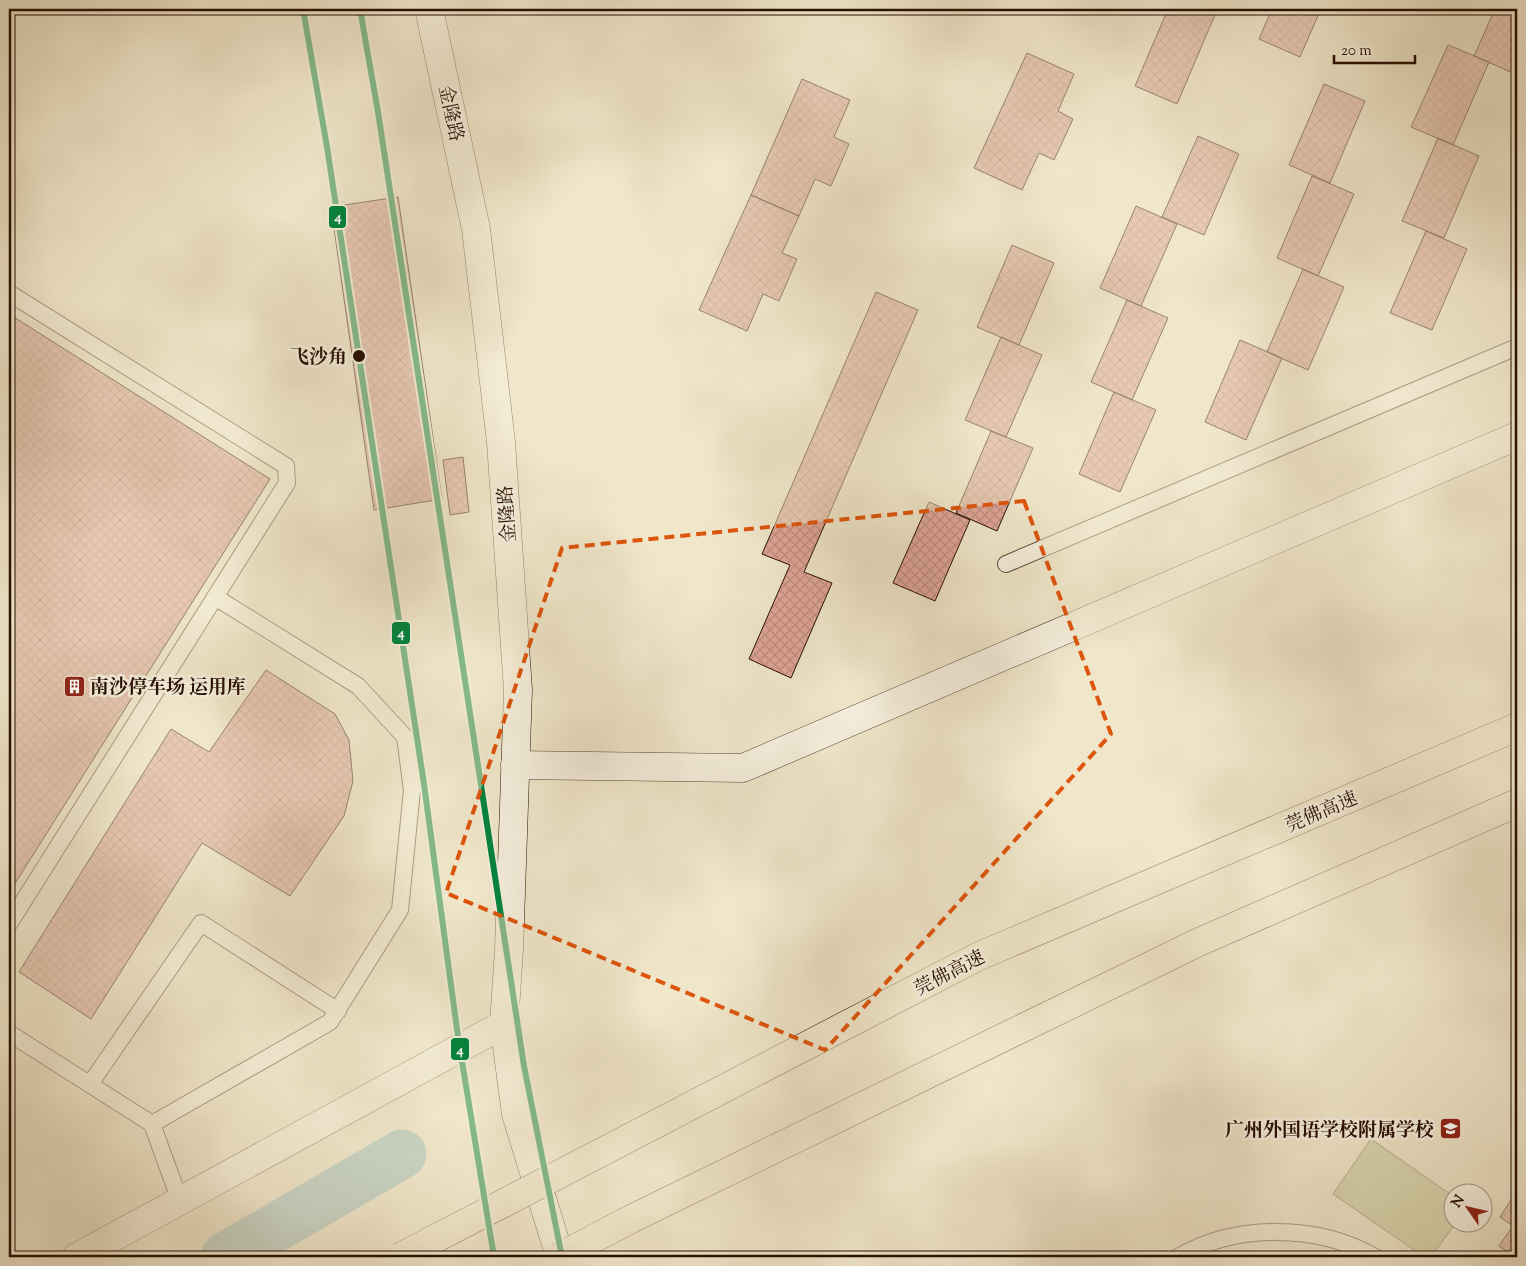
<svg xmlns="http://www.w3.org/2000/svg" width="1526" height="1266" font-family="'Sorts Mill Goudy','Noto Serif SC',serif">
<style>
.garden{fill:#bec493;stroke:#72694a}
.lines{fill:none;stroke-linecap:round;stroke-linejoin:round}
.river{stroke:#9cbebe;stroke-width:49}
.building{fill:url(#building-cross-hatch);stroke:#270e02}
.service-casing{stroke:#594434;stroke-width:18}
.minor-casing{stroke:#594434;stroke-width:29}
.secondary-casing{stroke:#270e02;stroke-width:29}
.service{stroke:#f5efdd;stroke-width:16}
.minor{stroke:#f5efdd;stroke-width:28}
.secondary{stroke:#f5efdd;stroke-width:28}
.motorway-bridge-casing{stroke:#270e02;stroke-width:29;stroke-linecap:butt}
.motorway-bridge{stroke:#f0e7cb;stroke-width:28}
.metro-1-casing{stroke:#f5efdd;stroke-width:10}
.metro-1{stroke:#00843d;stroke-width:6}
.marked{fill:none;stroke:#de550c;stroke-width:4;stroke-dasharray:10 6;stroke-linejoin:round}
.stop-dot{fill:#270e02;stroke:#f5efdd;stroke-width:2}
.labels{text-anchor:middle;stroke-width:5;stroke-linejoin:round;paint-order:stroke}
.street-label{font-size:19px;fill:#270e02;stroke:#f5efdd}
.stop-label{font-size:19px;font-weight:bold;fill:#270e02;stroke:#f5efdd;text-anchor:end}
.poi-label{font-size:19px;font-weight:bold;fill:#270e02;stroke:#f5efdd;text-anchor:start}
.line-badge{stroke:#f5efdd;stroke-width:2}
.badge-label{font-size:14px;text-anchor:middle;font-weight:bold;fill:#fff}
</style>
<defs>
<pattern id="building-cross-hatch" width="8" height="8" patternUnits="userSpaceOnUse" patternTransform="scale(1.25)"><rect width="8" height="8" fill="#dfa597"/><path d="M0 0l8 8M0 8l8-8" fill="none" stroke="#bf8d80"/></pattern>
</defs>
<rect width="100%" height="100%" fill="#f0e7cb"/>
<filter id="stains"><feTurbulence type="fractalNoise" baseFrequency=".004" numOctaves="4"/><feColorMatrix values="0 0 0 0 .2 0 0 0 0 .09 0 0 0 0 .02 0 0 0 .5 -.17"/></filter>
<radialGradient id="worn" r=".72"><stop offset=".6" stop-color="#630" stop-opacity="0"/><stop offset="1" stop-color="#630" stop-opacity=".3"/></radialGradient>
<path class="garden" d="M 1371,1139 L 1453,1196 L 1455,1224 L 1431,1257 L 1424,1257 L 1333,1194 Z"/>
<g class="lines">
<path class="river" d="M 225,1257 L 402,1154"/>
</g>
<path class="building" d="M 1168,9 L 1217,10 L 1177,104 L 1135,86 Z
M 1272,9 L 1321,9 L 1300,57 L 1259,39 Z
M 1495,9 L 1517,9 L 1517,70 L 1515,74 L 1474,56 Z
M 1448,45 L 1489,62 L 1453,145 L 1411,127 Z
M 1027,53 L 1074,74 L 1058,111 L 1073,119 L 1054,160 L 1039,153 L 1022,190 L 974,168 Z
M 802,79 L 850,100 L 834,137 L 849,144 L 831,186 L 815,179 L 799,216 L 751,195 Z
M 1324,84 L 1365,101 L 1330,183 L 1289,165 Z
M 1198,136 L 1239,154 L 1204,235 L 1162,217 Z
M 1438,138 L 1479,156 L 1444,238 L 1402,221 Z
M 1312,176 L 1354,194 L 1318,276 L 1277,258 Z
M 751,195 L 799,216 L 782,253 L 797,259 L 779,301 L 763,294 L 747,331 L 699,310 Z
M 398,197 L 442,499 L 374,510 L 331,207 Z
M 1136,206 L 1177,224 L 1141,306 L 1100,288 Z
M 1426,231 L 1467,249 L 1432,330 L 1390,313 Z
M 1012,245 L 1054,263 L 1019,345 L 977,327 Z
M 1303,269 L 1344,287 L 1308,370 L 1267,352 Z
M 876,292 L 918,310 L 804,572 L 832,583 L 791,678 L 749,659 L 790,565 L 762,554 Z
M 1127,300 L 1168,318 L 1132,400 L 1091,382 Z
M 9,314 L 270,479 L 9,893 Z
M 1001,337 L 1042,355 L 1006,437 L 965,420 Z
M 1240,340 L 1282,358 L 1246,440 L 1205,422 Z
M 1114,392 L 1156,410 L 1120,492 L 1079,474 Z
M 991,431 L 1033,448 L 997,531 L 956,513 Z
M 463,457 L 469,512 L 450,515 L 443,460 Z
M 929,502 L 970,520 L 935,601 L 893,583 Z
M 266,670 L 335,714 L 349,740 L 353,781 L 344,816 L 290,896 L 202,843 L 91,1019 L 19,972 L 171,729 L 209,752 Z
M 1517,1191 L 1517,1257 L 1515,1257 L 1499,1246 L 1513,1226 L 1500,1217 Z"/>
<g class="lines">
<defs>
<path id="service" d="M 9,293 L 286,466 L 287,483 L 9,924
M 1006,564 L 1517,347
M 9,1033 L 152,1124 L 180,1201
M 90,1084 L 201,923 L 338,1011
M 152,1124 L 330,1022 L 400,910 L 412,790 L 405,737 L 358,686 L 215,597
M 1178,1257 C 1236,1223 1318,1224 1375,1257"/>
<path id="minor" d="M 515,765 L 743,768 L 1517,436
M 77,1257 L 504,1024"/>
<path id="secondary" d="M 429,9 L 476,229 L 501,442 L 518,690 L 509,950 L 504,1024 L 516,1114 L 560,1257"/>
</defs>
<use href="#service" class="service-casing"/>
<use href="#minor" class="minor-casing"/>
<use href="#secondary" class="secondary-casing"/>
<use href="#service" class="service"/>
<use href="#minor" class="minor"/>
<use href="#secondary" class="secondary"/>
<defs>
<path id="motorway-bridge" d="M 400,1257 L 977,957 L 1517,727
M 559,1257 L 631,1219 L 1199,942 L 1517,803"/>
</defs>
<use href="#motorway-bridge" class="motorway-bridge-casing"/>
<use href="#motorway-bridge" class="motorway-bridge"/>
<defs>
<path id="metro-1" d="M 303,9 L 327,147 L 424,784 L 458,1037 L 494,1257
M 360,9 L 378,112 L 524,1066 L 562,1257"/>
</defs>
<use href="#metro-1" class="metro-1-casing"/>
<use href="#metro-1" class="metro-1"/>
</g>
<path d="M0 0H1526V1266H0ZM 1024,501 L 1111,734 L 825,1050 L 446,893 L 562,548 Z" fill="#f0e7cb" fill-opacity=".55" fill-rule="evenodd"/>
<path class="marked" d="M 1024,501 L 1111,734 L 825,1050 L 446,893 L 562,548 Z"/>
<defs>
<symbol id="building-square" viewBox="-11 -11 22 22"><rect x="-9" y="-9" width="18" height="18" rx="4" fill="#8f2418" stroke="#f5efdd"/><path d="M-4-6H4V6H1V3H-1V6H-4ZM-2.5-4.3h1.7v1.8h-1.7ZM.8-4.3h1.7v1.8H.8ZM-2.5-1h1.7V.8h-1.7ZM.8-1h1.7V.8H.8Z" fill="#fff"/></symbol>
<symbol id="school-square" viewBox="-11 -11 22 22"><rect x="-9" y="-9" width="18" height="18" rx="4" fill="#8f2418" stroke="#f5efdd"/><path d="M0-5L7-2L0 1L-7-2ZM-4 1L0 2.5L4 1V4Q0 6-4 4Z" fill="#fff"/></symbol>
</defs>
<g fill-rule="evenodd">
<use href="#building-square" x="62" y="674" width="25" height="25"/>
<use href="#school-square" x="1438" y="1116" width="25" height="25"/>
</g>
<circle class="stop-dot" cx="359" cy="356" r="7"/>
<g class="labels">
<g class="street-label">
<text transform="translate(452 113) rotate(78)" y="7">金隆路</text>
<text transform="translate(506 514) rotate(-94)" y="7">金隆路</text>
<text transform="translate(1321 811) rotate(-23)" y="7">莞佛高速</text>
<text transform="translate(949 972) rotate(-27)" y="7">莞佛高速</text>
</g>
<g class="stop-label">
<text x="347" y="363">飞沙角</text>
</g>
<g class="poi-label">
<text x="90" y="693">南沙停车场 运用库</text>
<text x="1434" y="1136" text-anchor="end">广州外国语学校附属学校</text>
</g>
</g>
<g class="line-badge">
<rect x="328" y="205" width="19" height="24" rx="5" fill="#00843d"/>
<rect x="391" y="621" width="20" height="24" rx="5" fill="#00843d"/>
<rect x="450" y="1037" width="20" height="24" rx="5" fill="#00843d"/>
</g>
<g class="badge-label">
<text x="338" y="221">4</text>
<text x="401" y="637">4</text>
<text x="460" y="1054">4</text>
</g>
<rect width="1526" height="1266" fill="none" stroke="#f0e7cb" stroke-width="30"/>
<rect x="10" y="10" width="1506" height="1246" fill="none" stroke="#270e02" stroke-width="2.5"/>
<rect x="15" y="15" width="1496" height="1236" fill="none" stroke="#270e02"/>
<g transform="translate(1468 1208) rotate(304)"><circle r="24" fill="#f5efdd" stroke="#a39585"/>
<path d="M0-4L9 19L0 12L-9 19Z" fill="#8f2418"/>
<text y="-8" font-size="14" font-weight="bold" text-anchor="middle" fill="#270e02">N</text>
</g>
<path d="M1334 55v8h81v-8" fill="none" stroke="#270e02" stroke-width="2.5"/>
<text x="1341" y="55" font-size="15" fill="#270e02" stroke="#f5efdd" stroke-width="4" paint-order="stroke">20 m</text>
<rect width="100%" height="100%" filter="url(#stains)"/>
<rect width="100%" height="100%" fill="url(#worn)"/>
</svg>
